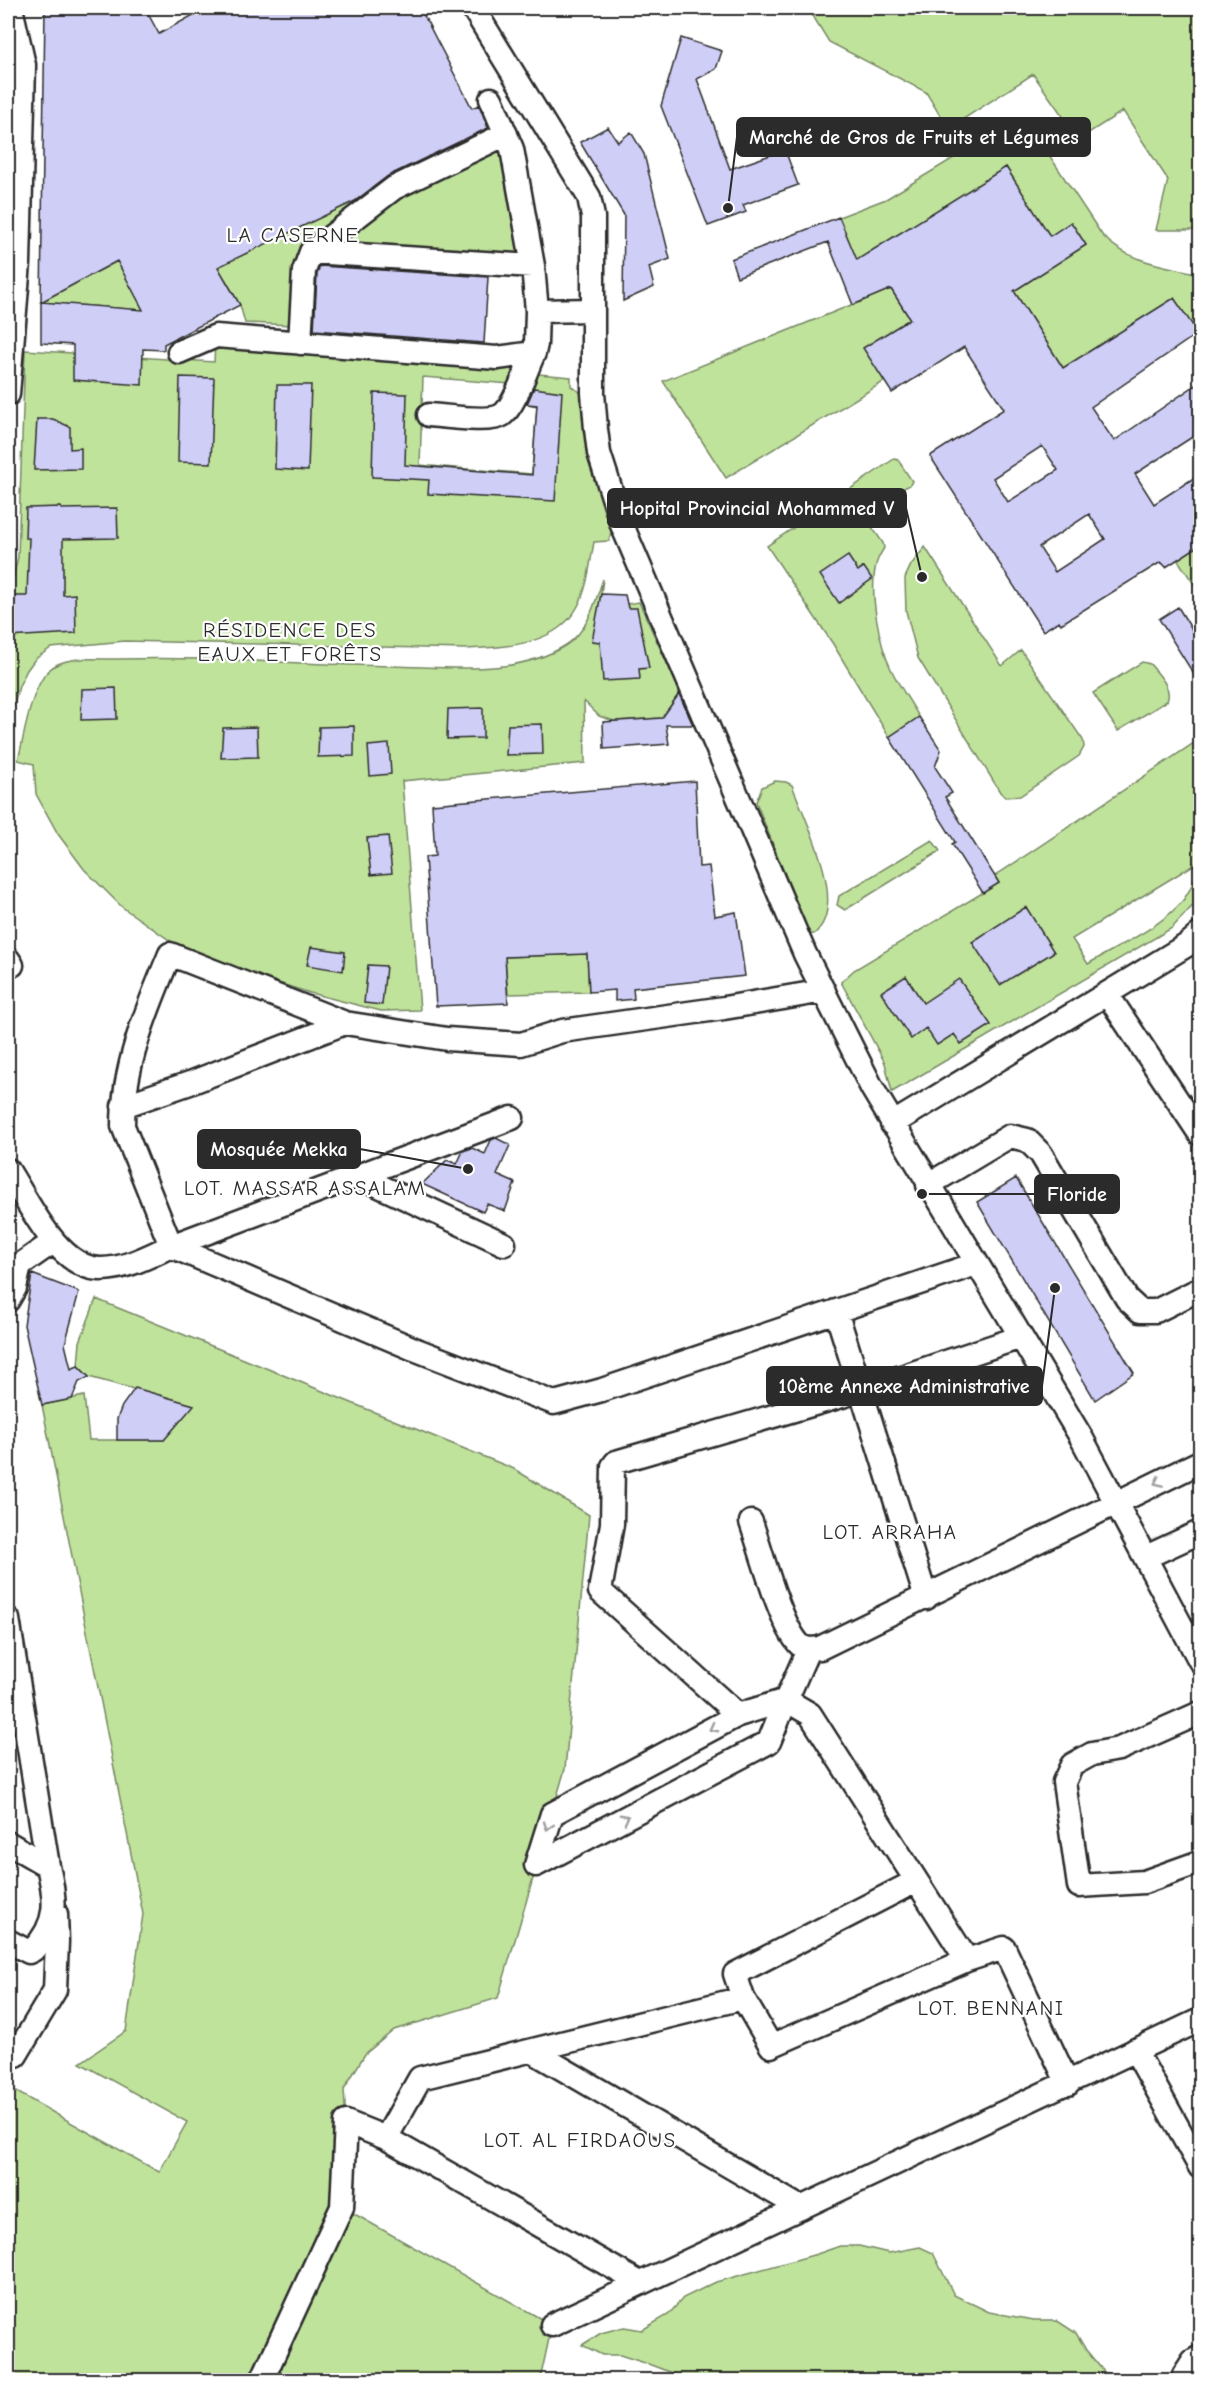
<svg xmlns="http://www.w3.org/2000/svg" width="1208" height="2388" font-family="'Comic Neue',sans-serif">
<style>
.green{fill:#c0e39c;stroke:#768764;stroke-width:1.5}
.building{fill:#cfcef7;stroke:#2b2b2b;stroke-width:1.5;fill-rule:evenodd}
.lines{fill:none;stroke-linecap:round;stroke-linejoin:round}
.minor-casing{stroke:#2b2b2b;stroke-width:27}
.minor{stroke:#fff;stroke-width:22}
.oneway{stroke:#a0a0a0}
.labels{text-anchor:middle;stroke-width:4.5;stroke-linejoin:round;paint-order:stroke}
.quarter-label{font-size:21px;letter-spacing:1.5px;fill:#2b2b2b;stroke:#fff}
.leader{fill:none;stroke:#2b2b2b;stroke-width:2}
.callout-dot{fill:#2b2b2b;stroke:#fff;stroke-width:2}
.callout{fill:#2b2b2b;stroke:#2b2b2b;stroke-width:2}
.callout-label{font-size:20px;text-anchor:middle;font-weight:bold;fill:#fff}
</style>
<rect width="100%" height="100%" fill="#fff"/>
<filter id="ink" filterUnits="userSpaceOnUse"><feTurbulence type="fractalNoise" baseFrequency=".0167" numOctaves="2"/><feDisplacementMap in="SourceGraphic" scale="12" xChannelSelector="R" yChannelSelector="G"/><feConvolveMatrix kernelMatrix="1 2 1 2 8 2 1 2 1" color-interpolation-filters="sRGB"/></filter>
<g filter="url(#ink)">
<path class="green" d="M 808,8 L 1200,8 L 1200,230 L 1156,230 L 1168,180 L 1123,111 L 1079,139 L 1033,74 L 948,129 L 926,92 L 829,42 Z
M 1018,119 L 1030,126 L 1102,235 C 1128,263 1164,265 1200,274 L 1200,301 L 1196,306 L 1200,313 L 1200,337 L 1174,298 L 1063,368 L 1014,291 L 1086,245 L 1071,222 L 1050,236 L 1006,167 L 975,187 L 945,302 L 900,233 L 868,253 L 910,319 L 864,348 L 885,381 L 726,478 L 663,381 L 871,297 L 839,217 L 886,199 Z
M 500,144 L 524,258 L 329,245 L 401,191 Z
M 363,160 L 381,188 L 304,246 L 293,325 L 245,323 L 240,305 L 225,279 L 166,312 L 41,302 L 258,186 Z
M 215,343 L 512,364 L 511,384 L 423,377 L 420,465 L 430,466 L 532,474 L 537,406 L 527,404 L 528,373 L 571,377 L 571,386 L 586,396 C 584,411 584,428 586,443 C 591,475 619,508 609,541 L 594,542 C 590,563 588,587 578,606 C 557,646 505,647 465,649 L 125,641 L 51,648 L 35,659 L 27,670 L 19,686 L 8,728 L 8,599 L 18,557 L 25,350 L 214,362 Z
M 894,459 L 898,460 L 912,481 L 910,485 L 869,506 L 864,510 L 863,514 L 883,543 L 884,548 C 881,553 877,559 876,565 C 869,592 879,644 891,669 C 899,686 910,701 919,717 L 889,737 L 833,644 L 767,546 Z
M 1200,545 L 1200,580 L 1194,584 L 1177,559 Z
M 925,547 L 1002,666 L 1021,650 L 1083,740 L 1084,747 L 1079,756 L 1020,796 L 1005,797 L 1000,792 L 918,658 L 906,611 L 905,578 L 911,565 Z
M 603,579 L 600,600 L 627,604 L 639,602 L 680,692 L 662,718 L 614,721 L 599,716 L 584,701 L 585,763 L 402,781 L 420,1010 L 381,1011 L 310,993 L 222,965 L 175,944 L 122,907 L 84,869 L 58,834 L 36,794 L 34,764 L 18,760 C 25,734 30,689 49,670 C 65,654 99,660 119,659 C 210,656 302,665 392,666 C 449,667 516,677 566,645 C 589,630 595,602 603,579 Z
M 1142,662 L 1150,664 C 1158,674 1173,688 1167,701 L 1118,731 L 1093,693 Z
M 1200,739 L 1200,861 L 1072,939 L 1088,964 C 1116,947 1155,930 1178,906 C 1189,895 1194,880 1200,866 L 1200,895 L 1198,900 L 1172,928 L 892,1092 L 885,1063 L 841,982 L 854,970 L 999,883 L 995,876 Z
M 775,781 L 786,782 L 792,785 C 805,820 850,905 814,934 L 809,934 L 756,802 L 762,787 Z
M 932,840 L 940,851 L 845,910 L 837,905 L 839,896 Z
M 587,954 L 589,992 L 508,994 L 505,957 Z
M 96,1299 L 514,1469 L 589,1515 L 565,1769 L 498,1998 L 394,2030 L 365,2054 L 344,2089 L 346,2122 L 342,2207 L 552,2325 L 540,2380 L 8,2380 L 8,2087 L 159,2172 L 187,2122 L 80,2063 L 126,2031 L 143,1914 L 42,1405 L 84,1396 L 89,1440 L 164,1440 L 193,1405 L 89,1377 L 78,1366 L 80,1342 Z
M 840,2246 L 859,2246 L 889,2253 L 920,2247 L 933,2253 L 954,2295 L 989,2312 L 1034,2320 L 1056,2320 L 1076,2333 L 1086,2350 L 1105,2373 L 1142,2380 L 684,2380 L 672,2373 L 651,2365 L 620,2355 L 602,2355 L 582,2345 L 601,2333 L 624,2327 L 642,2330 L 668,2315 L 683,2298 L 716,2282 L 817,2254 Z"/>
<path class="building" d="M 45,8 L 145,8 L 159,34 L 206,8 L 420,8 L 472,108 L 479,105 L 488,128 L 388,176 L 355,201 L 218,267 L 240,305 L 164,344 L 164,350 L 143,349 L 142,385 L 73,380 L 73,345 L 41,343 L 41,302 L 143,310 L 117,261 L 41,302 Z
M 681,38 L 722,51 L 716,69 L 697,79 L 730,169 L 785,150 L 798,185 L 743,205 L 746,212 L 708,226 L 661,106 Z
M 608,127 L 618,142 L 631,132 L 644,154 L 670,259 L 649,267 L 654,287 L 623,301 L 624,215 L 580,142 Z
M 1006,167 L 1050,236 L 1071,222 L 1086,245 L 1014,291 L 1063,368 L 1174,298 L 1198,333 L 1091,407 L 1114,441 L 1200,382 L 1200,432 L 1135,474 L 1154,504 L 1200,474 L 1200,545 L 1166,567 L 1161,562 L 1061,624 L 1059,621 L 1043,631 L 930,456 L 1004,409 L 964,347 L 892,393 L 863,348 L 910,319 L 891,289 L 853,305 L 828,242 L 737,277 L 731,259 L 839,217 L 857,260 ZM 1042,446 L 1058,470 L 1008,502 L 993,478 ZM 1089,514 L 1105,539 L 1055,572 L 1039,547 Z
M 320,266 L 488,277 L 484,343 L 314,330 L 317,274 Z
M 180,377 L 214,378 L 211,463 L 178,462 Z
M 277,385 L 311,385 L 308,471 L 275,469 Z
M 534,388 L 562,392 L 555,501 L 428,494 L 429,480 L 372,477 L 374,393 L 407,394 L 405,465 L 532,475 L 537,405 L 527,404 Z
M 37,419 L 53,419 L 70,427 L 70,449 L 81,448 L 81,469 L 34,470 Z
M 61,507 L 61,509 L 117,508 L 118,538 L 63,539 L 63,595 L 75,594 L 76,633 L 8,637 L 8,596 L 27,596 L 29,538 L 25,538 L 26,508 Z
M 848,556 L 858,571 L 864,567 L 872,579 L 839,603 L 820,575 Z
M 601,594 L 625,595 L 628,608 L 637,608 L 649,668 L 639,669 L 640,679 L 603,681 L 600,642 L 592,641 Z
M 1178,607 L 1200,643 L 1200,684 L 1159,619 Z
M 116,688 L 117,719 L 81,720 L 82,689 Z
M 679,694 L 693,725 L 666,725 L 669,744 L 604,749 L 603,722 L 662,718 Z
M 483,708 L 483,738 L 447,739 L 448,709 Z
M 919,717 L 941,750 L 935,767 L 952,793 L 945,797 L 999,883 L 983,893 L 952,844 L 955,842 L 889,737 Z
M 542,724 L 543,754 L 506,755 L 508,725 Z
M 354,726 L 354,756 L 318,757 L 319,727 Z
M 257,727 L 258,757 L 221,758 L 223,728 Z
M 389,744 L 391,774 L 370,776 L 368,746 Z
M 695,781 L 699,867 L 709,866 L 715,916 L 736,912 L 745,976 L 633,988 L 634,999 L 615,1001 L 615,990 L 589,992 L 587,954 L 505,957 L 508,1003 L 436,1006 L 425,857 L 435,856 L 432,804 Z
M 388,836 L 392,873 L 371,875 L 367,838 Z
M 1026,907 L 1054,952 L 1000,985 L 972,942 Z
M 311,947 L 345,952 L 343,971 L 307,965 Z
M 368,965 L 386,966 L 382,1005 L 364,1003 Z
M 906,976 L 923,1003 L 959,979 L 991,1025 L 961,1044 L 954,1034 L 937,1045 L 926,1028 L 911,1039 L 881,992 Z
M 496,1138 L 510,1145 L 497,1175 L 515,1183 L 505,1211 L 487,1204 L 483,1212 L 422,1184 L 447,1160 L 457,1164 L 463,1151 L 472,1148 L 485,1154 L 491,1140 Z
M 1016,1178 L 1134,1373 L 1095,1400 L 977,1202 Z
M 32,1274 L 79,1292 L 65,1344 L 71,1369 L 78,1366 L 89,1377 L 79,1382 L 72,1399 L 42,1405 L 24,1325 Z
M 135,1388 L 194,1405 L 164,1440 L 117,1440 L 117,1419 L 122,1406 Z"/>
<g class="lines">
<defs>
<path id="minor" d="M 473,8 L 589,197 L 593,217 L 593,393 L 596,429 L 599,453 L 622,525 L 805,954 L 872,1088 L 1081,1437 L 1200,1661
M 311,252 L 533,266
M 537,311 L 593,310
M 300,343 L 304,271 L 311,252 L 394,188 L 506,134
M 179,352 L 216,336 L 497,358 L 534,353 L 536,344 L 537,311 L 533,266 L 512,149 L 491,99
M 8,394 L 19,263 L 24,65 L 11,8
M 429,415 C 445,416 490,423 502,415 C 515,406 527,367 534,353
M 8,959 L 12,965
M 824,991 L 724,1008 L 562,1031 L 521,1044 L 447,1039 L 345,1023 L 170,954 C 147,1009 123,1065 123,1126 L 171,1246 L 414,1349 L 554,1403 L 602,1390 L 976,1264
M 1107,994 L 1200,1134
M 123,1106 L 190,1083 L 345,1023
M 892,1124 L 1187,945 L 1200,934
M 8,1170 C 28,1201 58,1269 101,1269 C 126,1269 149,1256 171,1246 L 512,1118
M 358,1176 L 504,1244
M 928,1185 L 1010,1136 L 1027,1140 L 1041,1154 L 1127,1299 L 1140,1311 L 1156,1311 L 1200,1289
M 8,1300 L 15,1288 L 20,1265 L 53,1242
M 836,1311 L 926,1598
M 751,1522 C 761,1550 780,1624 799,1644 C 805,1650 811,1649 820,1648 L 1200,1462
M 1146,1557 L 1200,1532
M 8,1619 L 48,1866 C 56,1900 59,1922 33,1950 L 29,1952 L 8,1941
M 808,1650 L 786,1700 L 810,1714 L 967,1960 L 1004,1948 L 1068,2084
M 738,1715 L 600,1591 L 612,1524 L 613,1466 L 616,1462 L 859,1391 L 1021,1337
M 8,1843 L 48,1866
M 1200,1862 L 1144,1882 L 1079,1886 L 1064,1782 L 1072,1765 L 1092,1754 L 1119,1749 L 1200,1713
M 536,1865 L 552,1814 L 738,1715 L 786,1700
M 536,1865 L 769,1742 L 786,1700
M 916,1881 L 735,1974 L 743,1998 L 771,2046 L 967,1960
M 1135,2050 L 1200,2167
M 532,2051 L 801,2208
M 16,2055 L 55,1990 L 57,1941 L 56,1914
M 386,2138 L 420,2078 L 743,1998
M 552,2325 L 1200,2020
M 262,2380 L 342,2207 L 346,2122 L 386,2138 L 640,2283
M 1187,2380 L 1184,2375 L 1193,2361 L 1200,2357"/>
</defs>
<use href="#minor" class="minor-casing"/>
<use href="#minor" class="minor"/>
</g>
<defs><path id="oneway-chevron" d="M-2-3.5L2.5 0L-2 3.5" fill="none" stroke-width="1.6" stroke-linecap="round" stroke-linejoin="round" transform="scale(1.5)"/></defs>
<g class="oneway">
<use href="#oneway-chevron" transform="translate(1158 1482) rotate(155)"/>
<use href="#oneway-chevron" transform="translate(713 1728) rotate(152)"/>
<use href="#oneway-chevron" transform="translate(625 1818) rotate(-28)"/>
<use href="#oneway-chevron" transform="translate(548 1826) rotate(108)"/>
</g>
</g>
<g class="labels">
<g class="quarter-label">
<text x="293" y="242">LA CASERNE</text>
<text x="290" y="637">RÉSIDENCE DES<tspan x="290" dy="24">EAUX ET FORÊTS</tspan></text>
<text x="305" y="1195">LOT. MASSAR ASSALAM</text>
<text x="890" y="1539">LOT. ARRAHA</text>
<text x="991" y="2015">LOT. BENNANI</text>
<text x="580" y="2147">LOT. AL FIRDAOUS</text>
</g>
</g>
<path class="leader" d="M728 208L737 137M922 577L906 508M468 1169L360 1149M922 1194L1035 1194M1055 1288L1042 1386"/>
<g class="callout-dot">
<circle cx="728" cy="208" r="6"/>
<circle cx="922" cy="577" r="6"/>
<circle cx="468" cy="1169" r="6"/>
<circle cx="922" cy="1194" r="6"/>
<circle cx="1055" cy="1288" r="6"/>
</g>
<g class="callout">
<rect x="737" y="118" width="353" height="38" rx="6"/>
<rect x="608" y="489" width="298" height="38" rx="6"/>
<rect x="198" y="1130" width="162" height="38" rx="6"/>
<rect x="1035" y="1175" width="84" height="38" rx="6"/>
<rect x="767" y="1367" width="275" height="38" rx="6"/>
</g>
<g class="callout-label">
<text x="914" y="144">Marché de Gros de Fruits et Légumes</text>
<text x="757" y="515">Hopital Provincial Mohammed V</text>
<text x="279" y="1156">Mosquée Mekka</text>
<text x="1077" y="1201">Floride</text>
<text x="904" y="1393">10ème Annexe Administrative</text>
</g>
<rect width="1208" height="2388" fill="none" stroke="#fff" stroke-width="30"/>
<rect x="15" y="15" width="1178" height="2358" fill="none" stroke="#2b2b2b" stroke-width="2" filter="url(#ink)"/>
</svg>
